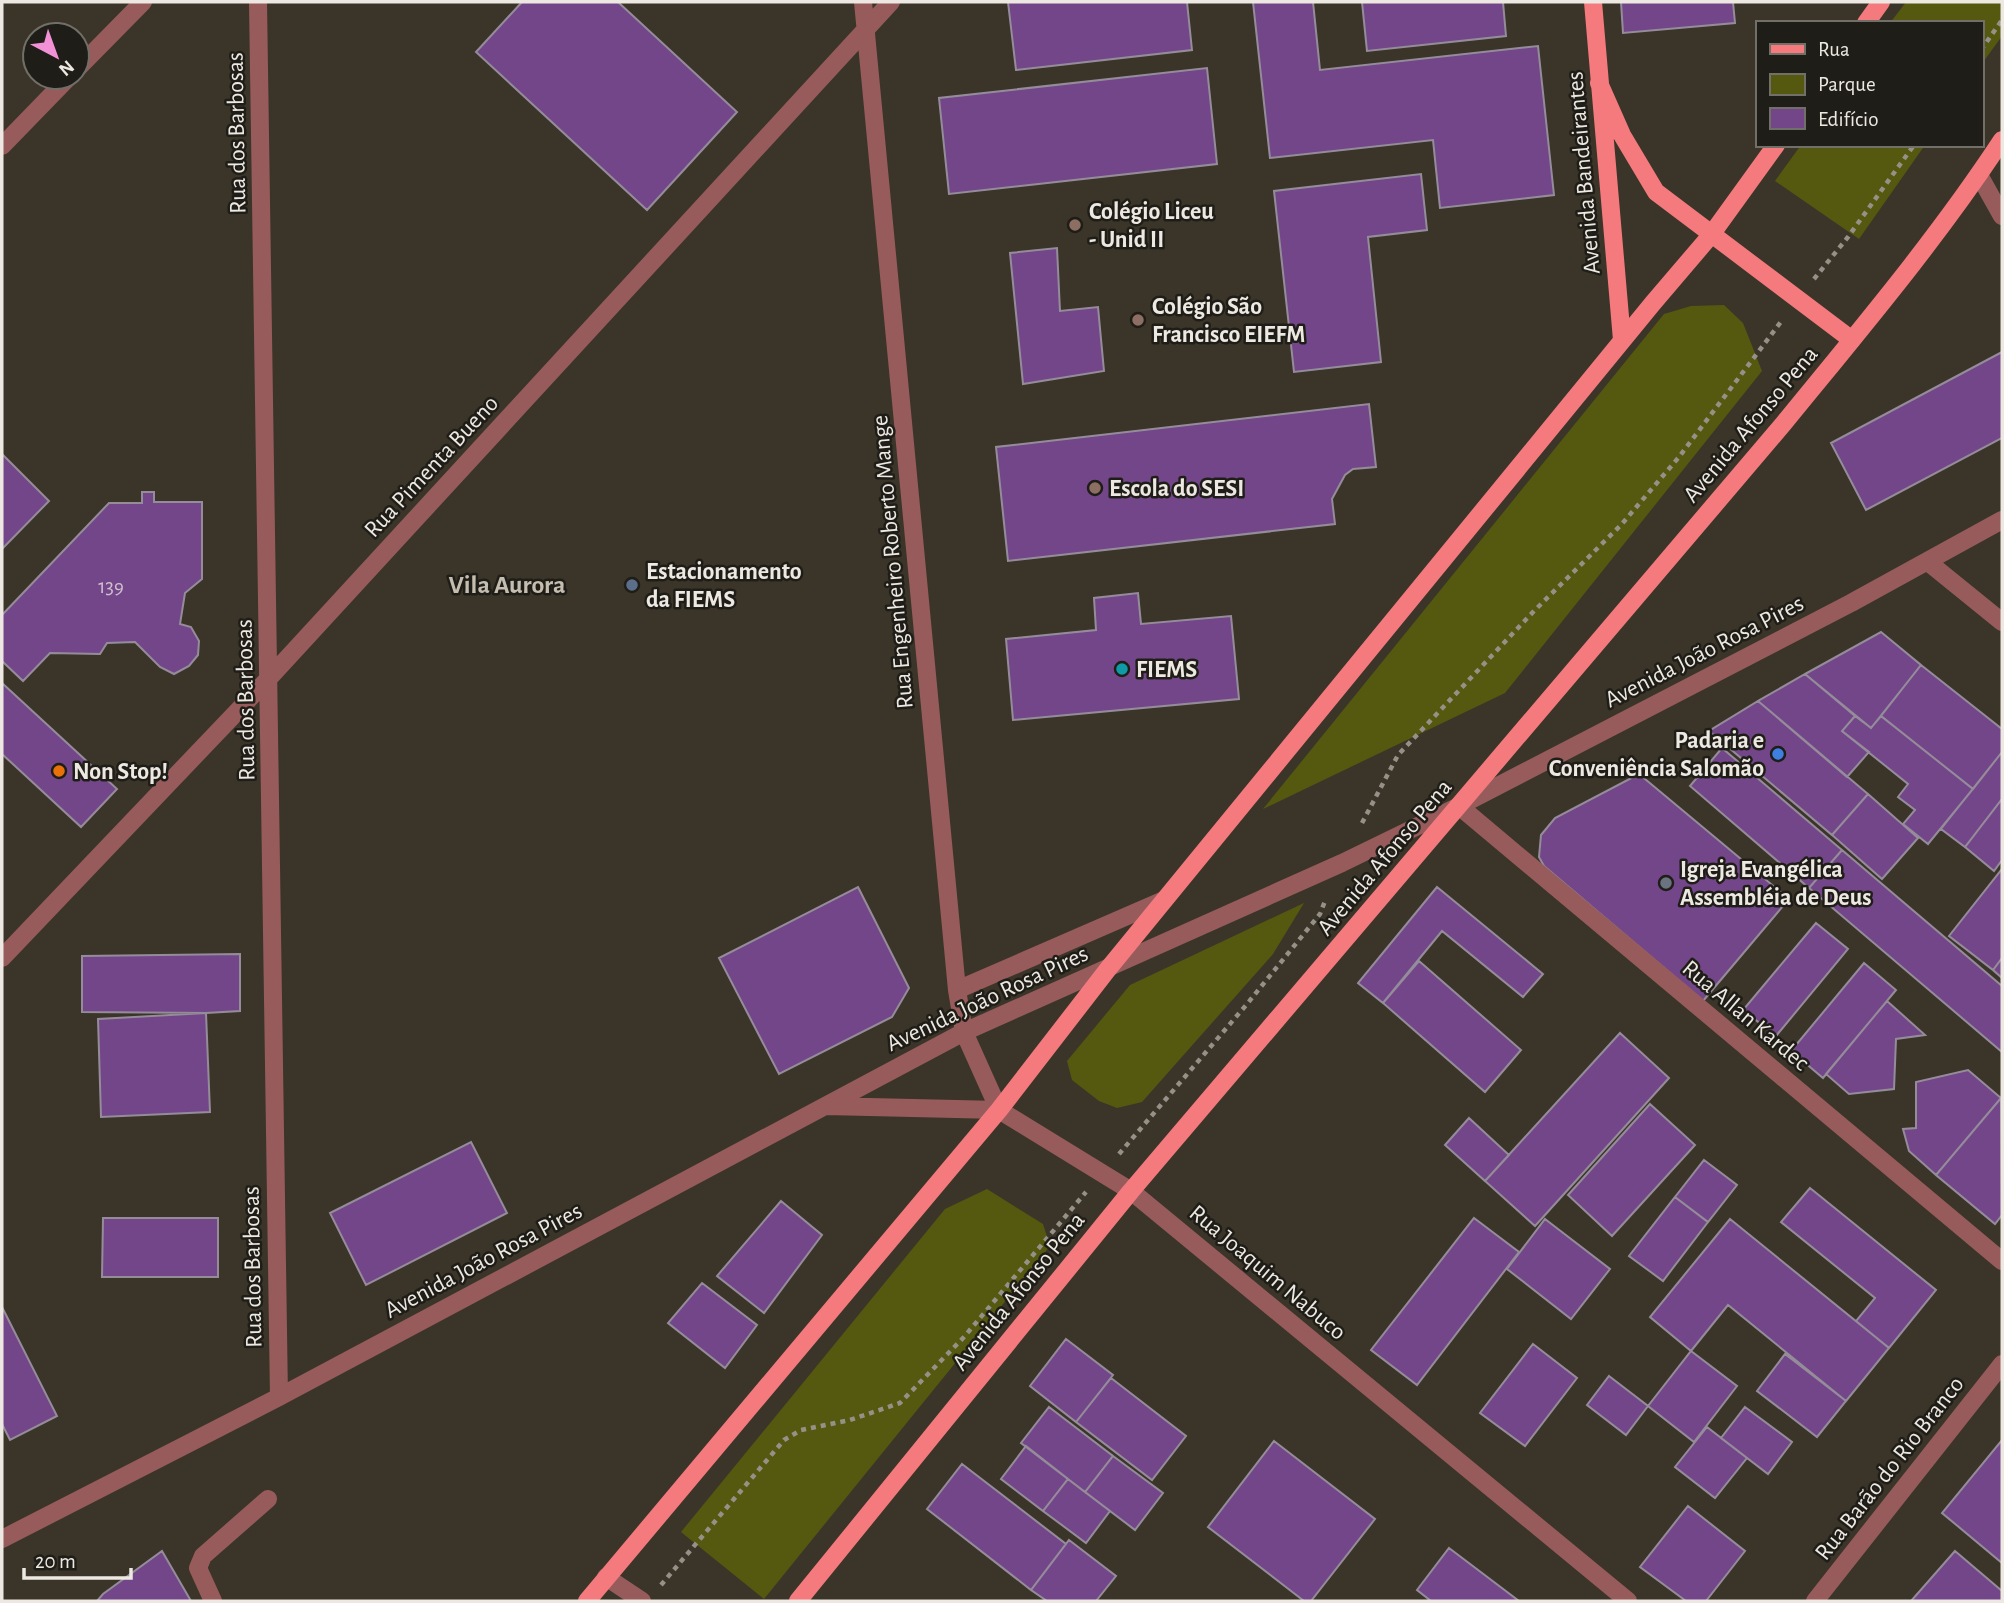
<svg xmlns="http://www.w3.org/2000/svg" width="2004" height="1603" font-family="'Alegreya Sans',sans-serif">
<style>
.green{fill:#54590f}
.building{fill:#73468a;stroke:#958c9a;stroke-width:2}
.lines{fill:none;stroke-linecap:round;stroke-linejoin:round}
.path{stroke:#969188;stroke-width:4.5;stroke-dasharray:5 5;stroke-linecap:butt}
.minor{stroke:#975b5b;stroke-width:18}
.major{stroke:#f57a7e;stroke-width:18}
.education-dot{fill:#8d6e63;stroke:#1f1d17;stroke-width:2.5}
.service-dot{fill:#5c6f8a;stroke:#1f1d17;stroke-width:2.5}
.culture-dot{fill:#0f9aa8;stroke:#1f1d17;stroke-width:2.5}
.shop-dot{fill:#3f7fe0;stroke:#1f1d17;stroke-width:2.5}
.food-dot{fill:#e8710a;stroke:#1f1d17;stroke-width:2.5}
.worship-dot{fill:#6b7280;stroke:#1f1d17;stroke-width:2.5}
.labels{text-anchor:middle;stroke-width:5;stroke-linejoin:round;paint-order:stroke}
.number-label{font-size:21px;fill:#cec0cc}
.street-label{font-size:24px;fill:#ede9e2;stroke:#1f1d17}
.poi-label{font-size:24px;font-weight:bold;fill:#ede9e2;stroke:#1f1d17;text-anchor:start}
.neighbourhood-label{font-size:26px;font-weight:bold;fill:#c5beb0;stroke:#1f1d17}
</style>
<rect width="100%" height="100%" fill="#3b3529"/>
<path class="green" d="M 1906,2 L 2002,2 L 2002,36 L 1981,65 L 1981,23 L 1890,23 Z
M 1801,145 L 1925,145 L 1859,239 L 1775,181 Z
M 1724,305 L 1743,323 L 1762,371 L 1505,693 L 1263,809 L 1664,314 L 1691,306 Z
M 1304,903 L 1273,954 L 1142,1102 L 1117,1108 L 1099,1101 L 1072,1080 L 1067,1061 L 1130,985 Z
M 987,1189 L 1043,1224 L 1050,1246 L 764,1599 L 681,1532 L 945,1209 Z"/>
<path class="building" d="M 522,2 L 618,2 L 737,112 L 647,210 L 476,52 Z
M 1008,2 L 1187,2 L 1192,50 L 1016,70 Z
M 1253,2 L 1313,2 L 1320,70 L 1538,46 L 1554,195 L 1440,208 L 1433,140 L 1270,158 Z
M 1362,2 L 1503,2 L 1506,36 L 1367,51 Z
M 1621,2 L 1733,2 L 1735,23 L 1623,33 Z
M 1207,68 L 1217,164 L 949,194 L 939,98 Z
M 1421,174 L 1427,230 L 1368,237 L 1381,362 L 1294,372 L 1274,191 Z
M 1057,248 L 1060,311 L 1098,307 L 1104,371 L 1023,384 L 1010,253 Z
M 2002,352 L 2002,438 L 1866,510 L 1831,443 Z
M 1369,404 L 1376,467 L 1353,469 L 1345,475 L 1332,499 L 1335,524 L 1008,561 L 996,447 Z
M 2,454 L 49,501 L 2,549 Z
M 142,492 L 154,492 L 154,502 L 202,502 L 202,579 L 185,593 L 180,624 L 191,627 L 199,641 L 198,655 L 189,666 L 174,674 L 160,667 L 135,642 L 107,643 L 100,654 L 50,653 L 23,681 L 2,661 L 2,615 L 109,503 L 142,503 Z
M 1138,593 L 1141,624 L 1231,616 L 1239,699 L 1013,720 L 1006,639 L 1096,630 L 1094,598 Z
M 1881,632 L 1921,665 L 1871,728 L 1805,674 Z
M 1921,665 L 2002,729 L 2002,752 L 1973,789 L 1881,716 Z
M 1805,674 L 1855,716 L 1842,731 L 1869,752 L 1847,777 L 1758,701 Z
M 2,683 L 117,789 L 81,827 L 2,754 Z
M 1758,701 L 1868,794 L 1832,835 L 1709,731 Z
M 1855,716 L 1871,728 L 1881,716 L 1973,789 L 1928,844 L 1903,824 L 1915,810 L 1898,797 L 1908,784 L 1842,731 Z
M 1722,748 L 1842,850 L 1809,888 L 1690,786 Z
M 2002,752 L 2002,799 L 1965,847 L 1941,829 Z
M 1639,774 L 1789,899 L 1703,1001 L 1544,866 L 1539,857 L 1541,835 L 1555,818 Z
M 1868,794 L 1918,838 L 1882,879 L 1832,835 Z
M 2002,799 L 2002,860 L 1994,871 L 1965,847 Z
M 1842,850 L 2002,986 L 2002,1052 L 1809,888 Z
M 2002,869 L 2002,958 L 1993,970 L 1949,936 Z
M 858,887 L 909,988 L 892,1017 L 779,1074 L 719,958 Z
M 1437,887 L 1543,974 L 1523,997 L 1442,931 L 1383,1003 L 1358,983 Z
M 1816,923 L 1848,949 L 1776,1036 L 1743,1010 Z
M 240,954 L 240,1011 L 206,1013 L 82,1012 L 82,956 Z
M 2002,958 L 2002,978 L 1993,970 Z
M 1419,961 L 1521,1050 L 1485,1092 L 1383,1003 Z
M 1864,963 L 1896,990 L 1823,1078 L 1791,1051 Z
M 1887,1001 L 1925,1035 L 1896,1039 L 1894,1089 L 1849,1094 L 1826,1074 Z
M 206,1013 L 210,1112 L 101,1117 L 98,1019 Z
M 1620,1033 L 1669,1078 L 1535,1226 L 1485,1181 Z
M 1968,1070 L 2001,1098 L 1936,1175 L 1909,1151 L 1903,1129 L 1916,1128 L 1916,1082 Z
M 2001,1098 L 2002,1215 L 1995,1224 L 1936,1175 Z
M 1650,1104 L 1695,1145 L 1612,1236 L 1568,1195 Z
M 1469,1118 L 1509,1155 L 1485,1181 L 1445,1145 Z
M 471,1142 L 507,1213 L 366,1285 L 330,1213 Z
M 1704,1160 L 1737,1185 L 1708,1222 L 1675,1197 Z
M 1810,1188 L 1936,1290 L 1889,1348 L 1856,1321 L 1875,1298 L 1781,1222 Z
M 1675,1197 L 1708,1222 L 1663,1281 L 1629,1256 Z
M 781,1201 L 822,1235 L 764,1313 L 717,1276 Z
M 103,1218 L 218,1218 L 218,1277 L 102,1277 Z
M 1474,1218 L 1519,1252 L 1417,1385 L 1371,1350 Z
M 1545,1219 L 1610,1269 L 1571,1319 L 1507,1269 Z
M 1730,1219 L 1889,1348 L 1846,1401 L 1728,1305 L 1691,1351 L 1650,1317 Z
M 702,1283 L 757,1325 L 725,1368 L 668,1323 Z
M 2,1307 L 57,1416 L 10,1440 L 2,1424 Z
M 1066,1339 L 1113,1375 L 1076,1422 L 1030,1386 Z
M 1533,1344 L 1577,1378 L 1525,1446 L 1480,1413 Z
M 1691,1351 L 1737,1386 L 1694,1442 L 1648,1406 Z
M 1785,1354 L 1846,1401 L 1817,1437 L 1757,1391 Z
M 1609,1376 L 1648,1406 L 1626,1435 L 1587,1405 Z
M 1111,1378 L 1186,1436 L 1152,1480 L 1076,1422 Z
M 1049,1407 L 1113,1456 L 1085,1492 L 1021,1443 Z
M 1745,1407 L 1792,1442 L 1768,1474 L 1721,1438 Z
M 1707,1427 L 1747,1458 L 1715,1498 L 1675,1467 Z
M 2002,1440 L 2002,1563 L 1942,1513 Z
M 1274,1441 L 1375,1519 L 1311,1601 L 1304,1601 L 1208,1527 Z
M 1026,1446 L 1068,1479 L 1043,1511 L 1001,1479 Z
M 1113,1456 L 1163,1493 L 1135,1530 L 1085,1492 Z
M 962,1464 L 1066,1544 L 1031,1590 L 927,1509 Z
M 1068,1479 L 1110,1511 L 1086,1543 L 1043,1511 Z
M 1688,1506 L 1745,1551 L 1706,1601 L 1686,1601 L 1640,1567 Z
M 1069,1540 L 1116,1576 L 1096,1601 L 1047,1601 L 1031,1590 Z
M 1449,1548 L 1519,1601 L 1431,1601 L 1417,1590 Z
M 162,1551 L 191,1601 L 97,1601 L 103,1594 Z
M 1955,1551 L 2002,1591 L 2002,1601 L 1911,1601 Z"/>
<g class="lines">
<path class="path" d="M 1981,50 L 2002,20
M 1814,279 L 1848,237 L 1914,145
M 1362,823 L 1398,755 L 1534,611 L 1621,525 L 1679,457 L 1783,319
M 1119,1154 L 1247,1004 L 1320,914 L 1325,901
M 661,1585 L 784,1440 L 801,1430 L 850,1420 L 900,1403 L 964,1337 L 1086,1192"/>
<path class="minor" d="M 258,2 L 279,1397
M 863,2 L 957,990 L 964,1032 L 999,1110
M 77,69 L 143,2
M 2,146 L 69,77
M 1979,175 L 2002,216
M 1928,562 L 2002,622
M 1459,806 L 2002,1261
M 2,958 L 270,677 L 891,2
M 957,990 L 1164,900
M 826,1106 L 999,1110 L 1131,1191 L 1628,1601
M 2,1539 L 279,1397 L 964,1032 L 1342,863 L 1459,806 L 1851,603 L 2002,520
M 606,1577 L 642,1601
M 213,1601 L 198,1568 L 203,1556 L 268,1499
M 1815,1601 L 2002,1364"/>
<path class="major" d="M 1593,2 L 1622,340
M 1866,23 L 1881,2
M 1599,83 L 1622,135 L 1656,192 L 1852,340
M 587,1601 L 999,1110 L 1108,969 L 1653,303 L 1711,235 L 1776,145
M 798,1601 L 1131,1191 L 1784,423 C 1859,331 1937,239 2002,140"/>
</g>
<g class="education-dot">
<circle cx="1075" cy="225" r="7"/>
<circle cx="1138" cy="320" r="7"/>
<circle cx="1095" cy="488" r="7"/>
</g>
<circle class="service-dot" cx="632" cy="585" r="7"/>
<circle class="culture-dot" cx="1122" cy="669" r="7"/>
<circle class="shop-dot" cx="1778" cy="754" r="7"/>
<circle class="food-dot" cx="59" cy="771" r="7"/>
<circle class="worship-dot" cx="1666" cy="883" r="7"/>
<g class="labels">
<g class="number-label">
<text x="111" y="593">139</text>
</g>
<g class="street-label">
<text transform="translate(236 133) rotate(-91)" y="8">Rua dos Barbosas</text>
<text transform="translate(1583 173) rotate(-95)" y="8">Avenida Bandeirantes</text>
<text transform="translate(1750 424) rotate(-50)" y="8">Avenida Afonso Pena</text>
<text transform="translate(431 466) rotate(-47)" y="8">Rua Pimenta Bueno</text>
<text transform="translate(892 562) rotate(-95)" y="8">Rua Engenheiro Roberto Mange</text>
<text transform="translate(1704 651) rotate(-27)" y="8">Avenida João Rosa Pires</text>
<text transform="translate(245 700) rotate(-91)" y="8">Rua dos Barbosas</text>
<text transform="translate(1384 857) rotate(-50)" y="8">Avenida Afonso Pena</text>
<text transform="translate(987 998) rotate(-25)" y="8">Avenida João Rosa Pires</text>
<text transform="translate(1746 1015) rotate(40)" y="8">Rua Allan Kardec</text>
<text transform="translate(483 1260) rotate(-28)" y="8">Avenida João Rosa Pires</text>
<text transform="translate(252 1267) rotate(-91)" y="8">Rua dos Barbosas</text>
<text transform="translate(1268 1272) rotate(40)" y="8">Rua Joaquim Nabuco</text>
<text transform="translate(1018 1291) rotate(-51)" y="8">Avenida Afonso Pena</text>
<text transform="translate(1889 1468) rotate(-52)" y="8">Rua Barão do Rio Branco</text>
</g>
<g class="poi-label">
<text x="1089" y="219">Colégio Liceu<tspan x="1089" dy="28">- Unid II</tspan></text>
<text x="1152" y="314">Colégio São<tspan x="1152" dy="28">Francisco EIEFM</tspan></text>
<text x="1109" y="496">Escola do SESI</text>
<text x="646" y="579">Estacionamento<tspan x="646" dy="28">da FIEMS</tspan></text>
<text x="1136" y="677">FIEMS</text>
<text x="1764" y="748" text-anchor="end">Padaria e<tspan x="1764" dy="28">Conveniência Salomão</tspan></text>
<text x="73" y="779">Non Stop!</text>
<text x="1680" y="877">Igreja Evangélica<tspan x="1680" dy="28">Assembléia de Deus</tspan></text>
</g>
<g class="neighbourhood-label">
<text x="507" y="593">Vila Aurora</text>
</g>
</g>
<rect width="2004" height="1603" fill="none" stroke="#ede9e2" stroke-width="7"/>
<rect x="1756" y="21" width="228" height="126" fill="#1f1d17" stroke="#716f68" stroke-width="2"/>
<rect x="1770" y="44" width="35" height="10" fill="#f57a7e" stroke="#716f68" stroke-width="2"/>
<text x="1818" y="56" font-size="21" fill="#ede9e2">Rua</text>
<rect x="1770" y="74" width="35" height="21" fill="#54590f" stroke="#716f68" stroke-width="2"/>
<text x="1818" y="91" font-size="21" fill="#ede9e2">Parque</text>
<rect x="1770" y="108" width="35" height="21" fill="#73468a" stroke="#716f68" stroke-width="2"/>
<text x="1818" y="126" font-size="21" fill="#ede9e2">Edifício</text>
<g transform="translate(56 56) rotate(139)"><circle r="33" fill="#1f1d17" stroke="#716f68" stroke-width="2"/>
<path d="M0-5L12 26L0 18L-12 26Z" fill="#f391d6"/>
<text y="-10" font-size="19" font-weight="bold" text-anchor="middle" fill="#ede9e2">N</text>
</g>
<path d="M24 1568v10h107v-10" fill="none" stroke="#ede9e2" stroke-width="3.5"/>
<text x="35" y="1568" font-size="21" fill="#ede9e2" stroke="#1f1d17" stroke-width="5" paint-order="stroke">20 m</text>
</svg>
